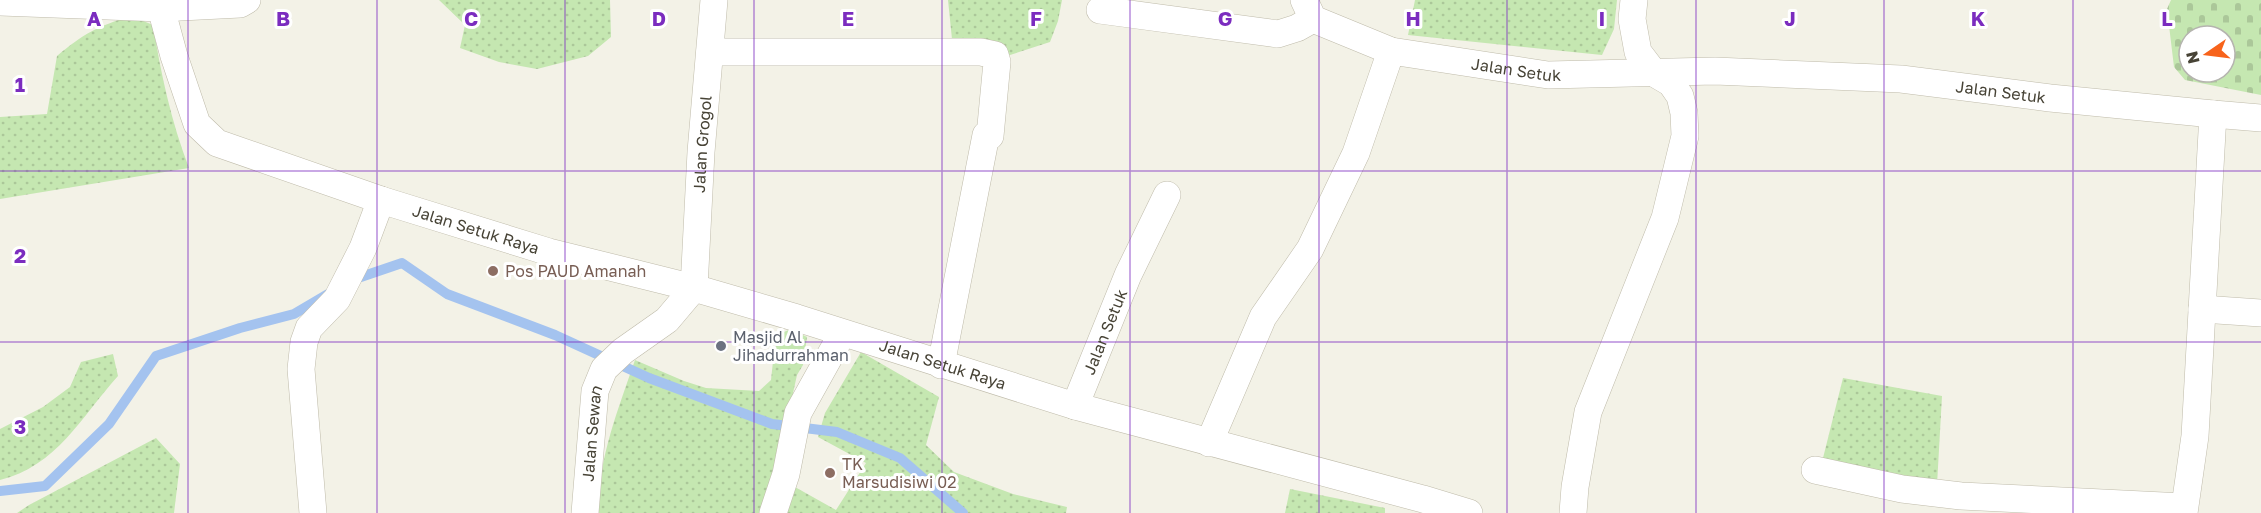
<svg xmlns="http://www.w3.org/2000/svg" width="2261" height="513" font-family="'Golos Text',sans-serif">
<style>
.grass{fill:url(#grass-dots)}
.cemetery{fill:url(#cemetery-stones);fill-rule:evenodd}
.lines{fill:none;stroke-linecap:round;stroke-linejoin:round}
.stream{stroke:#a4c3ef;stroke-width:10}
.minor-casing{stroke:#bfbbaa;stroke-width:28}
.minor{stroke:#fff;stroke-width:27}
.grid{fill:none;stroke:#7b2cbf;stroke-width:1.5;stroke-opacity:0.55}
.education-dot{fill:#8d6e63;stroke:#fff;stroke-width:2}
.worship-dot{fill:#6b7280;stroke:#fff;stroke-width:2}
.labels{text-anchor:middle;stroke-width:6;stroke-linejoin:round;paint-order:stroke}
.street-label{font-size:16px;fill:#474336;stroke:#fff}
.education-label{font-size:16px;fill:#785e54;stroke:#fff;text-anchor:start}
.worship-label{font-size:16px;fill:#5b616d;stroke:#fff;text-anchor:start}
.grid-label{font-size:20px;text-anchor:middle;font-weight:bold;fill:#7b2cbf;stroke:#fff;stroke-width:6;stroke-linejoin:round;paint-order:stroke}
</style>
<defs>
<pattern id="grass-dots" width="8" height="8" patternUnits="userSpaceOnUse" patternTransform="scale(1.5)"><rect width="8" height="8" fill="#c5e7b1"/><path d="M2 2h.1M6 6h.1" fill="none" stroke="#abc799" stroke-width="1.8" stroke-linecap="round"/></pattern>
<pattern id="cemetery-stones" width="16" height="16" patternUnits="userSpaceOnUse" patternTransform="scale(1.5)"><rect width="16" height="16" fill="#c5e7b1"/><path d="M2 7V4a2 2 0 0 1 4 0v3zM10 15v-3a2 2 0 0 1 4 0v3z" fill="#abc799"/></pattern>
</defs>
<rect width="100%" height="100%" fill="#f3f2e7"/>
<path class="grass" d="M 439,0 L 610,0 L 611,37 L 588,56 L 537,69 L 499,62 L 460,48 L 465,25 Z
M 948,0 L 1062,0 L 1058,21 L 1050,42 L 1010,55 L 987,50 L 953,49 Z
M 1415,0 L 1617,0 L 1614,29 L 1602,55 L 1408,35 Z
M 131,16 L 153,25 C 161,74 171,121 189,168 L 0,199 L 0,117 L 47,114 L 57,56 C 83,34 98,26 131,16 Z
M 791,329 L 807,337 L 803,365 L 797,375 L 793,393 L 798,414 L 766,513 L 598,513 C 598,459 618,410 635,360 L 684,381 L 706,388 L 759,391 L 771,380 L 774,352 L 779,334 Z
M 861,352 L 939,397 L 926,445 L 954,472 L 1013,494 L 1067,507 L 1066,513 L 782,513 L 795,487 L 836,510 L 866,463 L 818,437 L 825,413 Z
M 113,354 L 118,376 C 81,417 57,466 0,480 L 0,429 L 43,407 L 70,387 L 81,362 Z
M 1843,378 L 1942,396 L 1937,485 L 1821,466 Z
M 156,438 L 180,464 L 174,513 L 17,513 L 29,505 Z
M 1290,489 L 1385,508 L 1385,513 L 1285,513 Z"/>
<path class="cemetery" d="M 2171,0 L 2261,0 L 2261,95 L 2185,80 L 2174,67 L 2167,9 ZM 2189,36 L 2225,36 L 2225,72 L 2189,72 Z"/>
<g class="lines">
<path class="stream" d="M 352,280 L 402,263 L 447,294 L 555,335 L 649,378 L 772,424 L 837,432 L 900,458 L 963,513
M 0,491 L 45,486 L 109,424 L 156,356 L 240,328 L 294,314 L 328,294"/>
<defs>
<g id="minor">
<path id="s1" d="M 1304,0 L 1313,19 L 1391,51 L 1548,75 L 1715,71 L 1901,79 L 2050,98 L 2213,114 L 2195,436 L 2184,513"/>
<path d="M 0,2 L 161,8 L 240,4 L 247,0"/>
<path id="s2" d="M 161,8 L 174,56 L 197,124 L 217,143 L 381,200 L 549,252 L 694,288 L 797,318 L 1075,406 L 1423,499 L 1469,513"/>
<path d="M 1100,10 L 1278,34 L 1297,28 L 1313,19"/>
<path d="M 710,52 L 981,52 L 995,55 L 997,62 L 990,136 L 986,135 L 941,365"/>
<path d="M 2213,114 L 2261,118"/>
<path d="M 2202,309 L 2261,313"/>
<path id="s3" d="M 1075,406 L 1128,275 L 1167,195"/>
<path d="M 1209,443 L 1263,317 L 1310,249 L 1356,153 L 1391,51"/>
<path d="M 1815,470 L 1902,489 L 1961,496 L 2184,507"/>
<path d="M 313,513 L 301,369 L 304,342 L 309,328 L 337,299 L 363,248 L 381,200"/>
<path id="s4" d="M 585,513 L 595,391 L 604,369 L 623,351 L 667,320 L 694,288 L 701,152 L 714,0"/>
<path d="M 773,513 L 786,474 L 798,413 L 842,334"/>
<path d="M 1573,513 L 1575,487 L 1588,412 L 1665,218 L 1685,136 L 1684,113 L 1680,96 L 1671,83 L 1654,73 L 1638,52 L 1632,19 L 1634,0"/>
</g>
</defs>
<use href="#minor" class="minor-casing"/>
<use href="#minor" class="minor"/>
</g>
<path class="grid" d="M 188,0 L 188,513M 377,0 L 377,513M 565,0 L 565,513M 754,0 L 754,513M 942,0 L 942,513M 1130,0 L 1130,513M 1319,0 L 1319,513M 1507,0 L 1507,513M 1696,0 L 1696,513M 1884,0 L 1884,513M 2073,0 L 2073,513M 0,171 L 2261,171M 0,342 L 2261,342"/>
<g class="education-dot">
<circle cx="493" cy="271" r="6"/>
<circle cx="830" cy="473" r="6"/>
</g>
<circle class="worship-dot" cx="721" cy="346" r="6"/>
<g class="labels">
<g class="street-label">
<text dy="6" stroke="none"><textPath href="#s1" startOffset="232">Jalan Setuk</textPath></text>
<text dy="6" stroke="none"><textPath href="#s1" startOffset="718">Jalan Setuk</textPath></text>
<text dy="6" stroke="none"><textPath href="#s4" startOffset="412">Jalan Grogol</textPath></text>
<text dy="6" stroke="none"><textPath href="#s2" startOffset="422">Jalan Setuk Raya</textPath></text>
<text dy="6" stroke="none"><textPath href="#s3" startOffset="80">Jalan Setuk</textPath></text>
<text dy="6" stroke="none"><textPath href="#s2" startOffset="908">Jalan Setuk Raya</textPath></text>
<text dy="6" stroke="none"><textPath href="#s4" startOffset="80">Jalan Sewan</textPath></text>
</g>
<g class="education-label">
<text x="505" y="277">Pos PAUD Amanah</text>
<text x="842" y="470">TK<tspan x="842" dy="18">Marsudisiwi 02</tspan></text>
</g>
<g class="worship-label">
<text x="733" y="343">Masjid Al<tspan x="733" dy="18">Jihadurrahman</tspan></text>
</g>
</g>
<g class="grid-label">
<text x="94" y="26">A</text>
<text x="283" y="26">B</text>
<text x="471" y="26">C</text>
<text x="659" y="26">D</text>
<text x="848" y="26">E</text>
<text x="1036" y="26">F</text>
<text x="1225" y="26">G</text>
<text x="1413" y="26">H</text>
<text x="1602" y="26">I</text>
<text x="1790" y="26">J</text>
<text x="1978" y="26">K</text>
<text x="2167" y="26">L</text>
<text x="20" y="92">1</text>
<text x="20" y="263">2</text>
<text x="20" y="434">3</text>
</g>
<g transform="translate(2207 54) rotate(256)"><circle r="28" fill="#ffffff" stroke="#b5b4af" stroke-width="1.5"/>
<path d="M0-4.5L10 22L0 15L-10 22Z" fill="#f7631b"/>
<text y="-9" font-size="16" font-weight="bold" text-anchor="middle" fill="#474336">N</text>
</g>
</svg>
